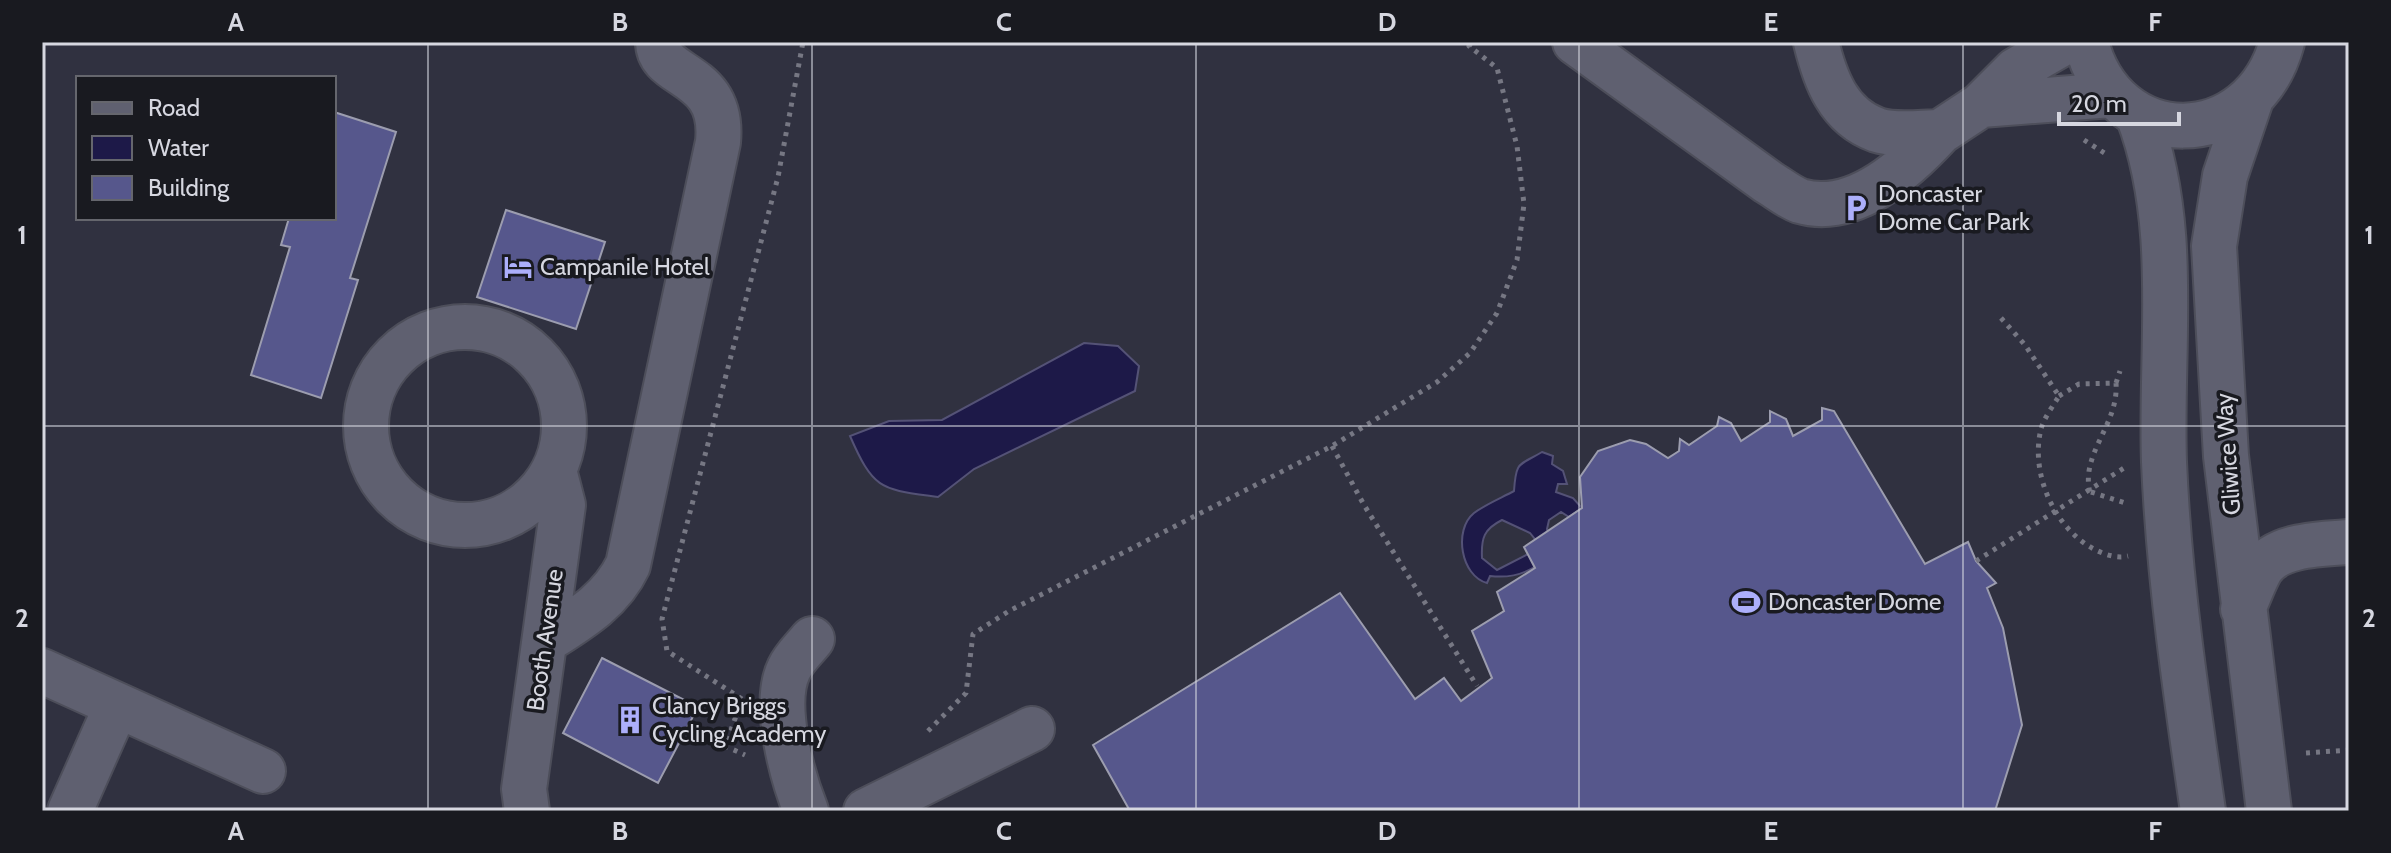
<svg xmlns="http://www.w3.org/2000/svg" width="2391" height="853" font-family="Cabin,sans-serif">
<style>
.water{fill:#1d1948;stroke:#545276;stroke-width:2;fill-rule:evenodd}
.building{fill:#56578c;stroke:#9c9daf;stroke-width:2}
.lines{fill:none;stroke-linecap:round;stroke-linejoin:round}
.minor-casing{stroke:#4d4e5a;stroke-width:48}
.path{stroke:#767783;stroke-width:5;stroke-dasharray:4 6;stroke-linecap:butt}
.minor{stroke:#5f6070;stroke-width:44}
.grid{fill:none;stroke:#d6d7e0;stroke-width:2;stroke-opacity:0.55}
.labels{text-anchor:middle;stroke-width:7;stroke-linejoin:round;paint-order:stroke}
.poi-label{font-size:24px;fill:#d6d7e0;stroke:#191a20;text-anchor:start}
.street-label{font-size:24px;fill:#d6d7e0;stroke:#191a20}
.neatline{fill:none;stroke:#d6d7e0;stroke-width:3}
.grid-label{font-size:26px;text-anchor:middle;font-weight:bold;fill:#d6d7e0}
</style>
<rect width="100%" height="100%" fill="#303140"/>
<path class="water" d="M 1084,343 L 1118,346 L 1139,366 L 1135,391 L 974,469 L 938,497 C 881,489 874,491 850,436 L 889,421 L 942,420 Z
M 1542,452 L 1553,456 L 1552,464 L 1563,471 L 1567,484 L 1558,484 L 1556,492 L 1573,498 L 1582,508 L 1569,517 L 1561,512 L 1549,520 L 1547,529 L 1553,551 C 1536,571 1515,579 1490,576 L 1487,583 C 1461,576 1453,530 1474,513 C 1486,504 1501,498 1514,491 C 1516,460 1519,466 1542,452 ZM 1502,520 L 1530,533 L 1538,543 L 1536,550 L 1497,570 L 1482,558 C 1481,538 1484,529 1502,520 Z"/>
<path class="building" d="M 334,112 L 396,132 L 350,278 L 358,280 L 321,398 L 251,375 L 290,247 L 281,245 L 289,218 L 334,218 Z
M 506,210 L 605,242 L 576,329 L 477,297 Z
M 1822,408 L 1834,411 L 1925,564 L 1968,542 L 1976,561 L 1996,583 L 1987,588 L 2003,628 L 2022,725 L 1995,811 L 1130,811 L 1093,745 L 1340,593 L 1415,699 L 1444,678 L 1461,701 L 1492,678 L 1472,631 L 1504,611 L 1497,592 L 1535,568 L 1524,547 L 1582,508 L 1580,477 L 1598,451 L 1630,440 L 1646,444 L 1668,458 L 1679,451 L 1680,439 L 1689,445 L 1717,426 L 1719,417 L 1731,423 L 1741,441 L 1770,422 L 1770,411 L 1786,419 L 1793,436 L 1822,420 Z
M 602,658 L 698,707 L 658,783 L 563,733 Z"/>
<g class="lines">
<defs>
<path id="minor" d="M 1575,42 L 1768,182 C 1778,188 1789,197 1800,201 C 1854,217 1907,168 1940,132 C 1921,132 1895,136 1877,130 C 1838,116 1825,79 1816,42
M 2086,42 C 2114,154 2252,153 2282,42
M 2251,99 L 2225,176 L 2214,246 L 2226,456 L 2269,811
M 1981,105 L 2111,95
M 2138,115 C 2180,225 2160,346 2164,462 C 2169,579 2186,695 2203,811
M 1940,132 L 1981,105 L 2016,70 L 2065,42
M366 426a99 99 0 1 1 198 0a99 99 0 1 1-198 0Z
M 2243,609 C 2249,596 2254,581 2261,569 C 2277,544 2322,544 2349,542
M 545,641 C 578,620 611,601 628,565 L 718,142 C 725,70 658,80 658,42
M 42,671 L 263,771
M 70,811 L 117,705
M 527,811 L 524,789 L 563,505 L 554,470
M 806,811 C 792,776 772,704 789,669 C 794,658 805,648 812,639
M 866,811 L 1032,729"/>
</defs>
<use href="#minor" class="minor-casing"/>
<path class="path" d="M 2084,140 L 2106,154
M 2001,318 L 2025,345 L 2059,396 C 2053,406 2044,418 2041,429 C 2030,473 2054,527 2092,548 C 2103,554 2116,559 2128,556
M 2116,383 L 2120,371
M 2059,396 L 2079,384 L 2116,383 C 2119,425 2080,453 2090,493
M 1332,446 L 1364,505 L 1477,686
M 2091,492 L 2125,503
M 1976,561 L 2124,468
M 742,699 L 667,651 L 662,619 L 778,177 L 803,42
M 739,708 L 725,746 L 745,755
M 928,731 L 966,693 L 973,634 L 1009,611 L 1332,446 L 1437,382 L 1470,353 L 1497,313 L 1517,260 L 1524,204 L 1517,146 L 1497,68 L 1469,46 L 1472,42
M 2306,753 L 2349,750"/>
<use href="#minor" class="minor"/>
</g>
<path class="grid" d="M 428,42 L 428,811M 812,42 L 812,811M 1196,42 L 1196,811M 1579,42 L 1579,811M 1963,42 L 1963,811M 42,426 L 2349,426"/>
<defs>
<symbol id="parking-bare" viewBox="-9 -9 18 18"><path d="M-3.5-5.5H1a3.5 3.5 0 0 1 0 7H-1V5.5H-3.5ZM-1-3.4V-.6H.8a1.4 1.4 0 0 0 0-2.8Z" fill="#acaffb" stroke="#191a20" stroke-width="2.5" paint-order="stroke"/></symbol>
<symbol id="hotel-bare" viewBox="-9 -9 18 18"><path d="M-6-4.5h1.5V1H6V5H4.5V3h-9V5H-6ZM-4 0a1.8 1.8 0 1 1 3.6 0ZM.5 0V-2.5h3Q6-2.5 6 0Z" fill="#acaffb" stroke="#191a20" stroke-width="2.5" paint-order="stroke"/></symbol>
<symbol id="stadium-bare" viewBox="-9 -9 18 18"><path d="M0-5a6.5 5 0 1 0 0 10a6.5 5 0 1 0 0-10ZM-3.5-1.8h7v3.6h-7Z" fill="#acaffb" stroke="#191a20" stroke-width="2.5" paint-order="stroke"/></symbol>
<symbol id="building-bare" viewBox="-9 -9 18 18"><path d="M-4-6H4V6H1V3H-1V6H-4ZM-2.5-4.3h1.7v1.8h-1.7ZM.8-4.3h1.7v1.8H.8ZM-2.5-1h1.7V.8h-1.7ZM.8-1h1.7V.8H.8Z" fill="#acaffb" stroke="#191a20" stroke-width="2.5" paint-order="stroke"/></symbol>
</defs>
<g fill-rule="evenodd">
<use href="#parking-bare" x="1836" y="188" width="40" height="40"/>
<use href="#hotel-bare" x="498" y="247" width="40" height="40"/>
<use href="#stadium-bare" x="1726" y="582" width="40" height="40"/>
<use href="#building-bare" x="610" y="700" width="40" height="40"/>
</g>
<g class="labels">
<g class="poi-label">
<text x="1878" y="202">Doncaster<tspan x="1878" dy="28">Dome Car Park</tspan></text>
<text x="540" y="275">Campanile Hotel</text>
<text x="1768" y="610">Doncaster Dome</text>
<text x="652" y="714">Clancy Briggs<tspan x="652" dy="28">Cycling Academy</tspan></text>
</g>
<g class="street-label">
<text transform="translate(2228 454) rotate(-94)" y="8">Gliwice Way</text>
<text transform="translate(545 640) rotate(-82)" y="8">Booth Avenue</text>
</g>
</g>
<rect width="2391" height="853" fill="none" stroke="#191a20" stroke-width="88"/>
<rect x="76" y="76" width="260" height="144" fill="#191a20" stroke="#65666d" stroke-width="2"/>
<rect x="92" y="102" width="40" height="12" fill="#5f6070" stroke="#65666d" stroke-width="2"/>
<text x="148" y="116" font-size="24" fill="#d6d7e0">Road</text>
<rect x="92" y="136" width="40" height="24" fill="#1d1948" stroke="#65666d" stroke-width="2"/>
<text x="148" y="156" font-size="24" fill="#d6d7e0">Water</text>
<rect x="92" y="176" width="40" height="24" fill="#56578c" stroke="#65666d" stroke-width="2"/>
<text x="148" y="196" font-size="24" fill="#d6d7e0">Building</text>
<path d="M2059 112v12h120v-12" fill="none" stroke="#d6d7e0" stroke-width="4"/>
<text x="2071" y="112" font-size="24" fill="#d6d7e0" stroke="#191a20" stroke-width="6" paint-order="stroke">20 m</text>
<rect x="44" y="44" width="2303" height="765" class="neatline"/>
<g class="grid-label">
<text x="236" y="31">A</text>
<text x="620" y="31">B</text>
<text x="1004" y="31">C</text>
<text x="1387" y="31">D</text>
<text x="1771" y="31">E</text>
<text x="2155" y="31">F</text>
<text x="22" y="244">1</text>
<text x="2369" y="244">1</text>
<text x="22" y="627">2</text>
<text x="2369" y="627">2</text>
<text x="236" y="840">A</text>
<text x="620" y="840">B</text>
<text x="1004" y="840">C</text>
<text x="1387" y="840">D</text>
<text x="1771" y="840">E</text>
<text x="2155" y="840">F</text>
</g>
</svg>
